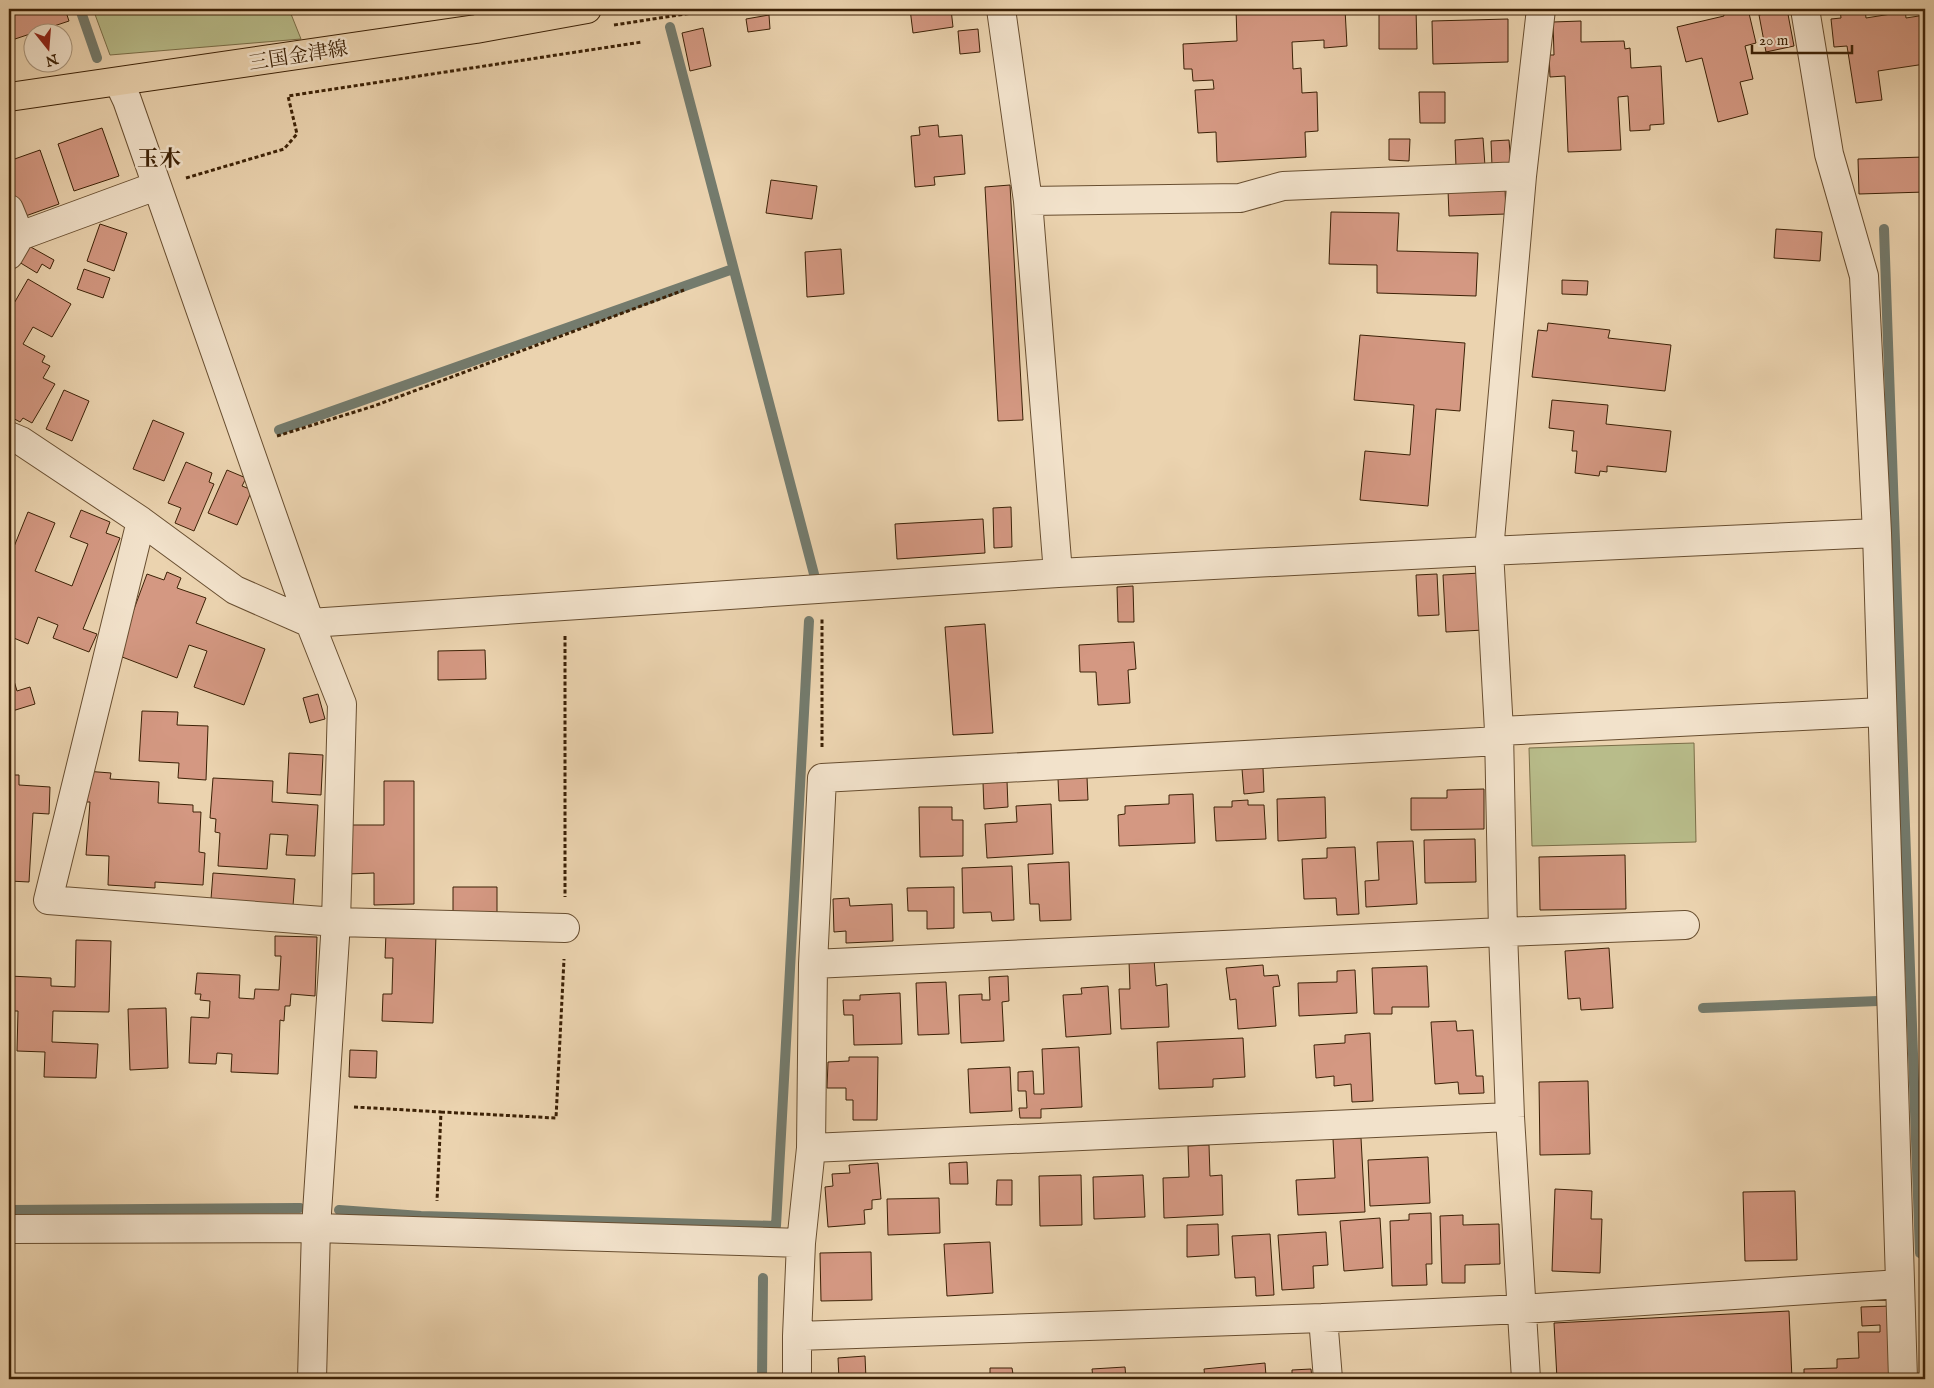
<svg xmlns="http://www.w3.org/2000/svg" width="1934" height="1388" font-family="'IM FELL English','Noto Serif JP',serif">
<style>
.green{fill:#b8bc8a;stroke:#7a6e48}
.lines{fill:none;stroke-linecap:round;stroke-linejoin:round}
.stream{stroke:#747b6d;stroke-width:10}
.building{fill:#d49882;stroke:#3c2106}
.minor-casing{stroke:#684e30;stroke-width:30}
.major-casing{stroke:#3c2106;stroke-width:30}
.path{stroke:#3c2106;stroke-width:3;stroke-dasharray:4 2.5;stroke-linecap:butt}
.minor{stroke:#f2e2cb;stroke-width:28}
.major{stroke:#ebd3af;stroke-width:28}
.labels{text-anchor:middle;stroke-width:5;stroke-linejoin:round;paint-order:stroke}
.street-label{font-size:20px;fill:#3c2106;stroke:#f2e2cb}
.quarter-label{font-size:22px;font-weight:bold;fill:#3c2106;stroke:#f2e2cb}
</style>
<rect width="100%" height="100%" fill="#ebd3af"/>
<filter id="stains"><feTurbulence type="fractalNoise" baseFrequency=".004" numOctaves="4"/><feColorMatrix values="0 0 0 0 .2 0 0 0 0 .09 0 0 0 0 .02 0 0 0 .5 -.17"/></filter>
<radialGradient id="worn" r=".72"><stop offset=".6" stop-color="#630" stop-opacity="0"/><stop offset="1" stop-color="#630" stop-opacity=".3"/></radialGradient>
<path class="green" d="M 93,9 L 289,9 L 301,39 L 110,55 Z
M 1694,743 L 1696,842 L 1532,846 L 1529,748 Z"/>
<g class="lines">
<path class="stream" d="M 80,9 L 97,58
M 670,27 L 814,574
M 1884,229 L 1920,1253 L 1925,1256
M 279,430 L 730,270
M 1703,1008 L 1878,1001
M 9,1210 L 300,1208
M 339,1210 L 421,1216 L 776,1226 L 809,621
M 762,1379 L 763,1278"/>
</g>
<path class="building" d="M 9,9 L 65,9 L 69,21 L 9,41 Z
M 910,9 L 951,9 L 953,27 L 913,33 Z
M 1236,9 L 1345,9 L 1347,46 L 1324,48 L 1324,40 L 1292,42 L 1293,69 L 1301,68 L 1302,93 L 1317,92 L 1318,131 L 1305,132 L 1306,157 L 1217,162 L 1216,132 L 1198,133 L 1195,90 L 1214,89 L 1213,80 L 1193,81 L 1192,69 L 1184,69 L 1183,44 L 1237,41 Z
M 1379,9 L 1416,9 L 1417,49 L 1379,49 Z
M 1732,9 L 1748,9 L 1756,43 L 1745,46 L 1753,79 L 1740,82 L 1748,114 L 1718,122 L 1702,58 L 1686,62 L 1677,27 L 1724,16 L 1723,11 Z
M 1787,9 L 1794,46 L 1766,52 L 1759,15 Z
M 1840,9 L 1865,9 L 1866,18 L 1891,14 L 1890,9 L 1905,9 L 1906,18 L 1925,15 L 1925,64 L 1878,71 L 1882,100 L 1856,103 L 1847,46 L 1834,47 L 1831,19 L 1841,18 Z
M 769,15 L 770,29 L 748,32 L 746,19 Z
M 1508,19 L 1508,62 L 1433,64 L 1432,21 Z
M 1581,21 L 1581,42 L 1624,41 L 1625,49 L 1630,48 L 1631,68 L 1661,66 L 1664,124 L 1650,125 L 1650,130 L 1630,131 L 1628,96 L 1618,97 L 1621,150 L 1568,152 L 1565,76 L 1550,77 L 1549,55 L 1554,55 L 1553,22 Z
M 703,28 L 711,66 L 690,71 L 682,33 Z
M 978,29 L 980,52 L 960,54 L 958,31 Z
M 1419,92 L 1445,92 L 1445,123 L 1420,123 Z
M 938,125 L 939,137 L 962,135 L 965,174 L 934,177 L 935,185 L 915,187 L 911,136 L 920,135 L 919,127 Z
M 1923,125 L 1925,125 L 1925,192 L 1859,194 L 1858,159 L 1924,157 Z
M 102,128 L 119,176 L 74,191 L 58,144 Z
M 1483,138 L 1485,166 L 1456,167 L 1455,140 Z
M 1389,139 L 1410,139 L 1409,161 L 1389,160 Z
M 1509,140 L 1511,165 L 1492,166 L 1491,141 Z
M 40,150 L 59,204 L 20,218 L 9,186 L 9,161 Z
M 771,180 L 817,186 L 812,219 L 766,213 Z
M 1010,185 L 1023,420 L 998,421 L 985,187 Z
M 1505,188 L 1506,214 L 1449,216 L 1448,190 Z
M 1331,212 L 1399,213 L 1397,251 L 1478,253 L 1476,296 L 1377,293 L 1377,265 L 1329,264 Z
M 100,224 L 127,233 L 114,271 L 87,261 Z
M 1776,229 L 1822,232 L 1820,261 L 1774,258 Z
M 29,246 L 54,260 L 50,269 L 42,264 L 37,273 L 19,262 Z
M 841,249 L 844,294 L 807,297 L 805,252 Z
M 84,269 L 110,278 L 103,298 L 77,289 Z
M 28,279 L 71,304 L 52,337 L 33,327 L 23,344 L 45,356 L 42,362 L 50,366 L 43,378 L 55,384 L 32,423 L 23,418 L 20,422 L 9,416 L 9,398 L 14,389 L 9,386 L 9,312 Z
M 1562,280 L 1588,281 L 1587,295 L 1562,294 Z
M 1548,323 L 1610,330 L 1608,338 L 1671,345 L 1665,391 L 1532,377 L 1538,330 L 1547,331 Z
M 1360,335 L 1465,343 L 1460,411 L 1436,409 L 1428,506 L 1360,500 L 1365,451 L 1410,455 L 1414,405 L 1354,400 Z
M 64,390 L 89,401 L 72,441 L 46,429 Z
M 1552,400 L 1608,405 L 1606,424 L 1671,431 L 1666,472 L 1607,466 L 1607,472 L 1600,471 L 1599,476 L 1575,473 L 1577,451 L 1572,451 L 1574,431 L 1549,428 Z
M 153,420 L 184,433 L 164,481 L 133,469 Z
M 186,462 L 212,473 L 209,482 L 214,484 L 194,531 L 175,523 L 181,508 L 168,503 Z
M 227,470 L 246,478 L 242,486 L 252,490 L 237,525 L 208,513 Z
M 1011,507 L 1012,547 L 994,548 L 993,508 Z
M 81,510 L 110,522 L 106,533 L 120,538 L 83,629 L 97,634 L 89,652 L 53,638 L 58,625 L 38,617 L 28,644 L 9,636 L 9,591 L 12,582 L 9,581 L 9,559 L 28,512 L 55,523 L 35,571 L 72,586 L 88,544 L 70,537 Z
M 983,519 L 985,553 L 897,559 L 895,524 Z
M 167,572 L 181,578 L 177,588 L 206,598 L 196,623 L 265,649 L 244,705 L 194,687 L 207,651 L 189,645 L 177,678 L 117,655 L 147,574 L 164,580 Z
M 1481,573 L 1484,630 L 1446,632 L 1443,575 Z
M 1437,574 L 1439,615 L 1418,616 L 1416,575 Z
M 1133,586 L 1134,622 L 1118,622 L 1117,587 Z
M 985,624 L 993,733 L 953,735 L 945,627 Z
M 1134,642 L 1136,669 L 1128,670 L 1130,703 L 1098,705 L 1096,672 L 1080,672 L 1079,645 Z
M 485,650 L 486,679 L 438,680 L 438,651 Z
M 12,674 L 17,691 L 30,687 L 35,704 L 9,712 L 9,675 Z
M 318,694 L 325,719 L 310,723 L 303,698 Z
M 142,711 L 178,712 L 177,725 L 208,726 L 206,780 L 178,778 L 179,763 L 139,761 Z
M 289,753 L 323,755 L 321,795 L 287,793 Z
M 1263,768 L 1264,792 L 1244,794 L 1242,769 Z
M 85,771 L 111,773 L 110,779 L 159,782 L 158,803 L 193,805 L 193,812 L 201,812 L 199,852 L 205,853 L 203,885 L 155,882 L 155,888 L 108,885 L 109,856 L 86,855 L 90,802 L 83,802 Z
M 9,775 L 19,775 L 19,785 L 50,787 L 49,814 L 33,813 L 29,882 L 9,881 Z
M 1087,777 L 1088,800 L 1059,801 L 1058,779 Z
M 213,778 L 273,781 L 272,802 L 318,805 L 315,856 L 286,855 L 288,835 L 270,834 L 267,869 L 218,866 L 220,833 L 215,832 L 216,819 L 210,818 Z
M 384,781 L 414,781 L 414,904 L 374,905 L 374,873 L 348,874 L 347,825 L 384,825 Z
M 1007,781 L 1008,807 L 984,809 L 983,783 Z
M 1484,789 L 1484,829 L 1411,830 L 1411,798 L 1447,798 L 1447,790 Z
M 1193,794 L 1195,843 L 1119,846 L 1118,815 L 1125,814 L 1125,806 L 1169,804 L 1169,795 Z
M 1325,797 L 1326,838 L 1278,841 L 1277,799 Z
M 1248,800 L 1248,805 L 1264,805 L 1266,839 L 1216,841 L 1214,807 L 1232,807 L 1232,801 Z
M 1051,804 L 1053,854 L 987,858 L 985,824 L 1017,822 L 1016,806 Z
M 919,807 L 952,807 L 952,820 L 963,820 L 963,856 L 920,857 Z
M 1475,839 L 1476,882 L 1425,883 L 1424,840 Z
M 1413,841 L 1417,904 L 1366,907 L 1365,881 L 1379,880 L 1377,842 Z
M 1355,847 L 1359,914 L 1337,915 L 1336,898 L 1304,899 L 1302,859 L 1327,858 L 1327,848 Z
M 1625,855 L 1626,909 L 1540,910 L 1539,857 Z
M 1069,862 L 1071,920 L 1040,921 L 1039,904 L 1030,904 L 1028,864 Z
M 1012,866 L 1014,920 L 992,921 L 991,912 L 963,913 L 962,868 Z
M 213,873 L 295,879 L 293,906 L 211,899 Z
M 453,887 L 497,887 L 497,913 L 453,913 Z
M 954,887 L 954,928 L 927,929 L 927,911 L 908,911 L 907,888 Z
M 849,898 L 850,906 L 892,904 L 893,941 L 846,943 L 846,931 L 834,932 L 833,899 Z
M 386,933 L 436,935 L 433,1023 L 382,1021 L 383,994 L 392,994 L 393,958 L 385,958 Z
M 275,936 L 317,937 L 315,996 L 291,994 L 290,1006 L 285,1006 L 284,1021 L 280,1020 L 278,1074 L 231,1072 L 232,1054 L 217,1053 L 216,1064 L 189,1063 L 191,1017 L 209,1018 L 210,1001 L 200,1000 L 201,994 L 195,994 L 197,973 L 240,975 L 239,998 L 254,999 L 255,989 L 279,990 L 281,956 L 275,956 Z
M 76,940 L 111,941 L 109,1012 L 53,1011 L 52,1042 L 98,1044 L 96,1078 L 44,1077 L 45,1052 L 17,1051 L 18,1011 L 9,1011 L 9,976 L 51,978 L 51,986 L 75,987 Z
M 1609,948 L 1613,1008 L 1581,1010 L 1580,998 L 1568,999 L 1565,951 Z
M 1154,959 L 1156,986 L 1167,984 L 1169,1027 L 1121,1029 L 1119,989 L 1130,989 L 1129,961 Z
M 1263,965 L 1264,976 L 1278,975 L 1280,986 L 1273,987 L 1276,1026 L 1238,1029 L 1236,999 L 1230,1000 L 1226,968 Z
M 1427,966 L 1429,1007 L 1392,1007 L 1392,1014 L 1374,1014 L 1372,968 Z
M 1355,970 L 1357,1013 L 1299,1016 L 1298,983 L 1337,982 L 1337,971 Z
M 1008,976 L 1009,1001 L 1002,1002 L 1004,1041 L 961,1043 L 959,995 L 982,994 L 982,1000 L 990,1000 L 989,977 Z
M 946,982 L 949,1034 L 918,1035 L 916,983 Z
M 1108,986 L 1111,1034 L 1066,1037 L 1063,995 L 1082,994 L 1081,988 Z
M 900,993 L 902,1044 L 854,1045 L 853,1015 L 844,1015 L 843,1000 L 860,1000 L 860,995 Z
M 166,1008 L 168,1068 L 130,1070 L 128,1009 Z
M 1456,1021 L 1457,1031 L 1473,1030 L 1476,1076 L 1483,1076 L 1484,1093 L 1459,1094 L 1458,1082 L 1435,1084 L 1431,1022 Z
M 1370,1033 L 1373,1101 L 1352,1102 L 1351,1084 L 1334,1086 L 1334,1076 L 1316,1078 L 1314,1045 L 1345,1043 L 1345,1035 Z
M 1243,1038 L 1245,1077 L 1213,1079 L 1213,1087 L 1159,1089 L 1157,1042 Z
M 1079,1047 L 1082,1107 L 1041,1109 L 1041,1118 L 1020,1118 L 1019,1108 L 1027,1108 L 1026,1091 L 1018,1091 L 1018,1072 L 1033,1071 L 1034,1094 L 1044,1094 L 1042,1049 Z
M 350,1050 L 377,1051 L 376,1078 L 349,1077 Z
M 849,1057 L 878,1057 L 877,1120 L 853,1120 L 853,1100 L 846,1100 L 846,1088 L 827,1088 L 828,1062 L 849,1061 Z
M 1010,1067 L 1012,1111 L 970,1113 L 968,1069 Z
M 1588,1081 L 1590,1154 L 1540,1155 L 1539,1082 Z
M 1361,1138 L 1365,1212 L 1298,1215 L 1296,1180 L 1335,1178 L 1333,1139 Z
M 1209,1145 L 1210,1176 L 1222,1175 L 1223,1215 L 1164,1218 L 1163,1178 L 1189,1177 L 1188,1146 Z
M 1428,1157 L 1430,1203 L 1370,1206 L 1368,1160 Z
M 967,1162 L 968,1184 L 950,1184 L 949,1163 Z
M 878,1163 L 881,1199 L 872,1200 L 872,1209 L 864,1210 L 865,1224 L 828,1227 L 825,1187 L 833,1186 L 832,1174 L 850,1173 L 849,1165 Z
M 1081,1175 L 1082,1225 L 1040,1226 L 1039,1176 Z
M 1143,1175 L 1145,1217 L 1094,1219 L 1093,1177 Z
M 997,1180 L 1012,1180 L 1012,1205 L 996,1205 Z
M 1555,1189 L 1592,1191 L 1591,1219 L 1602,1219 L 1600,1273 L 1552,1271 Z
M 1795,1191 L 1797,1260 L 1745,1261 L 1743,1192 Z
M 939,1198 L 940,1233 L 888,1235 L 887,1199 Z
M 1431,1213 L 1432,1264 L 1426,1264 L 1427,1285 L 1392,1286 L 1390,1221 L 1409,1220 L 1409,1214 Z
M 1463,1215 L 1463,1225 L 1499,1224 L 1500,1264 L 1465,1265 L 1465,1283 L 1442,1283 L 1440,1216 Z
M 1380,1218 L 1383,1268 L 1344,1271 L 1340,1221 Z
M 1218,1224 L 1219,1255 L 1187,1257 L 1187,1225 Z
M 1326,1232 L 1328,1265 L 1313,1266 L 1314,1288 L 1282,1290 L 1278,1235 Z
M 1270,1234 L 1274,1295 L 1256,1296 L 1255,1277 L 1235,1278 L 1232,1236 Z
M 990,1242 L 993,1293 L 947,1296 L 944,1244 Z
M 871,1252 L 872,1300 L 821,1301 L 820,1253 Z
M 1891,1306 L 1894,1379 L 1804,1379 L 1804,1369 L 1837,1368 L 1837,1359 L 1859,1358 L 1858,1332 L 1880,1332 L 1880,1325 L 1862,1326 L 1861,1307 Z
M 1789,1311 L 1792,1379 L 1557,1379 L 1554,1323 Z
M 865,1356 L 866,1379 L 839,1379 L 838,1358 Z
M 1265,1363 L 1266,1376 L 1281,1375 L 1282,1379 L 1205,1379 L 1204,1369 Z
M 1125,1367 L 1126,1379 L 1093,1379 L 1092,1369 Z
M 990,1368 L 1012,1368 L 1013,1374 L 1032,1374 L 1032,1379 L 990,1379 Z
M 1311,1369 L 1312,1379 L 1292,1379 L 1292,1370 Z"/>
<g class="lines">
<defs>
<path id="minor" d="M 1001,9 L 1028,201 L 1058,573
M 1805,9 L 1829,154 L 1864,276 L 1877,533 L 1903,1379
M 119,83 L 127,100 L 310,623 L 342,704 L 336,922 L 316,1228 L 312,1379
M 1028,201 L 1240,198 L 1283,186 L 1522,176
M 9,209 L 20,236
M 9,255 L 20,236 L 156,186
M 9,436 L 21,441 L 141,521 L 235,590 L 310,623 L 1058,573 L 1489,551 L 1877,533
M 141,521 L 48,900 L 336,922 L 565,928
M 1499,731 L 1882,712
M 813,964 L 1503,932 L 1685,925
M 811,1148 L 1510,1117
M 9,1229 L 316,1228 L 801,1243
M 1323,1318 L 1328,1379
M 797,1336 L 1323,1318 L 1522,1309 L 1900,1284
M 797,1379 L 797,1336 L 801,1243 L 811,1148 L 813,964 L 822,778 L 1499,741
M 1526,1379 L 1510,1117 L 1503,932 L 1499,731 L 1489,551 L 1522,176 L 1541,9"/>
<path id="major" d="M 9,97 L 476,29 L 587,9"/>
</defs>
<use href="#minor" class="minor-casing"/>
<use href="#major" class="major-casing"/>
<path class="path" d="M 614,25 L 718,9
M 186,178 L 284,149 L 297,134 L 288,96 L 642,42
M 277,436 L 374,406 L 684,290
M 565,636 L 565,897
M 822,747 L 822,619
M 354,1107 L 441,1112 L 437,1201
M 441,1112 L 556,1118 L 564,959"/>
<use href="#minor" class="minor"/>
<use href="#major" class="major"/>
</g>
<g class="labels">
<g class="street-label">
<text transform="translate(298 55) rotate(-9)" y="7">三国金津線</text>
</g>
<g class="quarter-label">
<text x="159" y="166">玉木</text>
</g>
</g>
<rect width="1934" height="1388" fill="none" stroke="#ebd3af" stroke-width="30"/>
<rect x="10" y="10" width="1914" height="1368" fill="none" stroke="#3c2106" stroke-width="2.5"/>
<rect x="15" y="15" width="1904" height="1358" fill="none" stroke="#3c2106"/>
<g transform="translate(48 48) rotate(163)"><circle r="24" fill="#f2e2cb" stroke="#a9957c"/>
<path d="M0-4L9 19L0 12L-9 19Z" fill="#8f2418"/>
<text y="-8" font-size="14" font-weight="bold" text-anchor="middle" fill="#3c2106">N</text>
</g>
<path d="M1752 45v8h100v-8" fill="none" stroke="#3c2106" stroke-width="2.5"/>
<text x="1759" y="45" font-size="15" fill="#3c2106" stroke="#f2e2cb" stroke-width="4" paint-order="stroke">20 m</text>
<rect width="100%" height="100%" filter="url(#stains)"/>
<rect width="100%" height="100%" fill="url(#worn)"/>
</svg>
